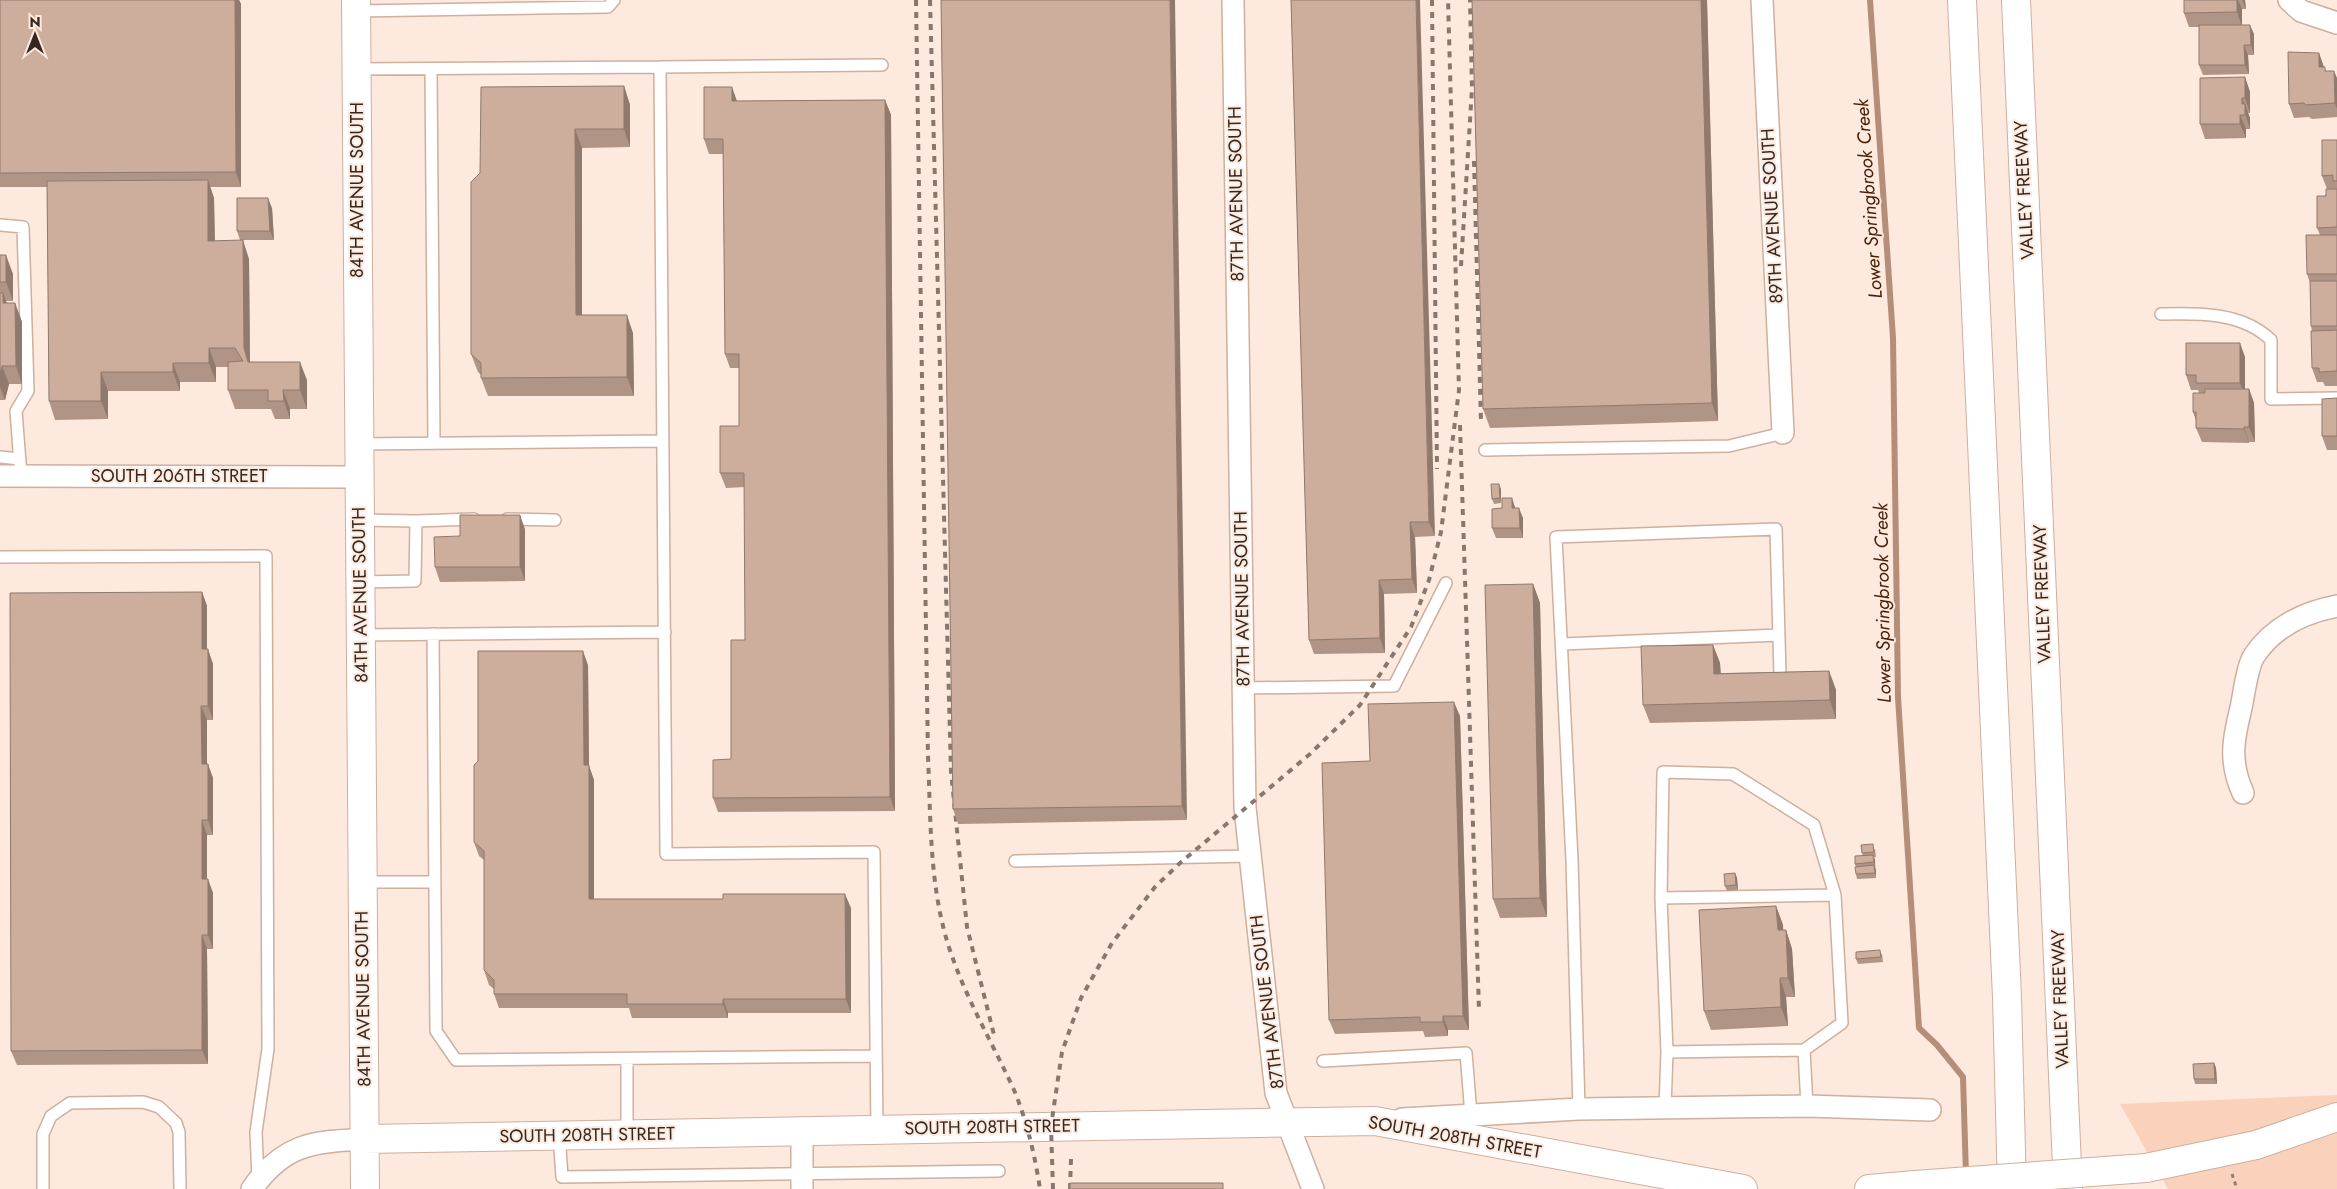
<svg xmlns="http://www.w3.org/2000/svg" width="2337" height="1189" font-family="Jost,sans-serif">
<style>
.green{fill:#fad1bb}
.lines{fill:none;stroke-linecap:round;stroke-linejoin:round}
.stream{stroke:#b58e79;stroke-width:6}
.lane-casing{stroke:#cfaf9e;stroke-width:14}
.street-casing{stroke:#cfaf9e;stroke-width:24}
.secondary-casing{stroke:#cfaf9e;stroke-width:30}
.highway-casing{stroke:#cfaf9e;stroke-width:30}
.path{stroke:#8f7f76;stroke-width:3;stroke-dasharray:4 4;stroke-linecap:butt}
.lane{stroke:#fff;stroke-width:11}
.street{stroke:#fff;stroke-width:21}
.secondary{stroke:#fff;stroke-width:28}
.highway{stroke:#fff;stroke-width:28}
.rail{stroke:#87786f;stroke-width:4;stroke-dasharray:6 6;stroke-linecap:butt}
.secondary-bridge-casing{stroke:#cfaf9e;stroke-width:30;stroke-linecap:butt}
.secondary-bridge{stroke:#fff;stroke-width:28}
.wall{fill:#b09586}
.shaded-wall{fill:#90796d}
.building{fill:#cdad9c;stroke:#90796d}
.labels{text-anchor:middle;stroke-width:4;stroke-linejoin:round;paint-order:stroke}
.street-label{font-size:18px;fill:#332720;stroke:#fde9de}
.water-label{font-size:19px;font-style:italic;fill:#461f06;stroke:#fde9de}
</style>
<rect width="100%" height="100%" fill="#fde9de"/>
<path class="green" d="M 2337,1095 L 2337,1189 L 2168,1189 L 2120,1104 Z"/>
<g class="lines">
<path class="stream" d="M 1870,0 L 1893,338 L 1898,697 L 1919,1028 L 1937,1045 L 1963,1077 L 1966,1175"/>
<defs>
<path id="lane" d="M 356,11 L 608,7 L 614,0
M 660,67 L 882,65
M 357,69 L 660,67 L 666,854 L 874,852 L 877,1130
M 431,69 L 434,443
M 0,225 L 23,227 L 28,391 L 16,411 L 21,476
M 2161,314 C 2199,313 2242,312 2271,340 L 2271,399 L 2337,398
M 358,444 L 663,441
M 1485,450 L 1729,446 L 1783,433
M 0,457 L 20,459
M 507,519 L 555,520
M 416,521 L 474,519
M 0,557 L 266,556 L 268,1049 L 256,1132 L 258,1180
M 359,582 L 415,581 L 416,521 L 360,520
M 433,634 L 436,1031 L 456,1060 L 876,1056
M 360,635 L 665,632
M 1562,644 L 1779,635
M 1243,688 L 1394,686 L 1446,583
M 1015,861 L 1250,856
M 362,882 L 435,882
M 1661,898 L 1663,772 L 1733,774 L 1814,825 L 1835,895
M 1667,1052 L 1661,898 L 1835,895 L 1842,1023 L 1804,1050
M 627,1059 L 627,1134
M 1323,1061 L 1466,1053 L 1471,1115
M 1665,1108 L 1667,1052 L 1804,1050 L 1807,1106
M 1579,1109 L 1572,860 L 1556,537 L 1776,529 L 1780,675
M 559,1135 L 562,1177 L 999,1171
M 43,1189 L 43,1134 L 51,1116 L 70,1103 L 143,1102 L 159,1107 L 176,1123 L 179,1132 L 180,1189"/>
<path id="street" d="M 1233,0 L 1245,808 L 1276,1093 L 1313,1189
M 1762,0 L 1783,433
M 2289,0 L 2301,11 L 2337,23
M 0,476 L 359,477
M 2243,793 C 2229,762 2233,740 2241,708 C 2244,694 2247,667 2254,656 C 2273,627 2305,612 2337,606
M 1402,1119 L 1579,1109 L 1807,1106 L 1930,1110
M 252,1189 C 284,1143 313,1142 365,1139
M 802,1189 L 802,1131"/>
<path id="secondary" d="M 356,0 L 365,1189
M 365,1139 L 1375,1121 L 1743,1189
M 2146,1168 L 2256,1145 L 2337,1117
M 1869,1189 L 1915,1185"/>
<path id="highway" d="M 1962,0 L 2007,997 L 2012,1189
M 2016,0 L 2068,1189"/>
</defs>
<use href="#lane" class="lane-casing"/>
<use href="#street" class="street-casing"/>
<use href="#secondary" class="secondary-casing"/>
<use href="#highway" class="highway-casing"/>
<path class="path" d="M 2232,1174 L 2237,1189"/>
<use href="#lane" class="lane"/>
<use href="#street" class="street"/>
<use href="#secondary" class="secondary"/>
<use href="#highway" class="highway"/>
<path class="rail" d="M 916,0 L 928,756 C 931,825 929,894 953,959 C 969,1004 994,1046 1014,1090 C 1027,1121 1035,1156 1040,1189
M 930,0 L 951,772 L 967,927 L 995,1039
M 1432,0 L 1437,469
M 1474,161 L 1481,423
M 1461,266 L 1472,88 L 1470,0
M 1460,425 L 1479,1010
M 1053,1189 L 1051,1126 L 1062,1052 L 1081,998 L 1112,943 L 1155,887 L 1180,863 L 1310,754 L 1360,705 L 1411,627 L 1429,580 L 1441,532 L 1459,390 L 1448,0
M 1070,1189 L 1071,1159"/>
<defs>
<path id="secondary-bridge" d="M 1915,1185 L 2146,1168"/>
</defs>
<use href="#secondary-bridge" class="secondary-bridge-casing"/>
<use href="#secondary-bridge" class="secondary-bridge"/>
</g>
<path class="wall" d="M 0,0 L 239,0 L 241,4 L 241,187 L 210,187 L 214,198 L 215,241 L 249,259 L 250,362 L 307,380 L 307,409 L 290,409 L 290,419 L 275,419 L 271,409 L 235,409 L 228,390 L 228,367 L 216,367 L 216,382 L 180,382 L 180,391 L 108,391 L 108,419 L 55,420 L 49,401 L 47,187 L 0,187 Z
M 941,0 L 1187,820 L 958,824 L 953,809 Z
M 1291,0 L 1435,536 L 1415,537 L 1417,593 L 1384,594 L 1385,653 L 1314,654 L 1309,640 Z
M 1472,0 L 1707,0 L 1718,421 L 1490,428 L 1483,409 Z
M 2184,0 L 2245,0 L 2246,9 L 2242,9 L 2242,25 L 2254,34 L 2254,55 L 2248,55 L 2249,74 L 2203,75 L 2199,65 L 2199,27 L 2189,27 L 2184,13 Z
M 2319,53 L 2324,67 L 2326,71 L 2337,78 L 2337,117 L 2312,119 L 2309,117 L 2294,118 L 2289,104 Z
M 2245,77 L 2250,92 L 2250,113 L 2248,113 L 2250,118 L 2250,129 L 2246,129 L 2246,138 L 2205,139 L 2200,124 Z
M 624,86 L 630,105 L 630,147 L 582,148 L 582,315 L 633,333 L 634,396 L 488,396 L 481,378 L 481,375 L 478,372 L 471,354 L 471,182 Z
M 885,100 L 891,115 L 895,811 L 718,812 L 713,798 L 731,759 L 745,640 L 745,487 L 726,488 L 720,473 L 739,426 L 739,368 L 730,368 L 725,354 L 723,154 L 709,154 L 704,139 L 737,101 Z
M 2337,140 L 2337,386 L 2325,386 L 2323,382 L 2317,382 L 2312,368 L 2312,331 L 2311,326 L 2310,283 L 2307,274 L 2320,235 L 2317,228 L 2327,189 L 2322,176 Z
M 272,208 L 274,240 L 240,240 L 237,231 Z
M 0,255 L 13,274 L 13,301 L 6,301 L 7,303 L 15,303 L 22,322 L 22,384 L 9,384 L 5,400 L 0,400 Z
M 2245,357 L 2245,389 L 2249,389 L 2254,403 L 2255,442 L 2249,442 L 2249,443 L 2202,442 L 2196,428 L 2196,421 L 2193,412 L 2199,393 L 2198,390 L 2191,390 L 2186,375 Z
M 2337,398 L 2337,450 L 2327,450 L 2322,436 Z
M 1501,489 L 1501,503 L 1494,504 L 1492,499 Z
M 1515,507 L 1523,518 L 1523,538 L 1496,538 L 1492,528 Z
M 525,529 L 525,581 L 440,582 L 435,567 L 460,536 Z
M 1533,584 L 1540,603 L 1547,917 L 1500,918 L 1493,899 Z
M 202,592 L 207,606 L 207,649 L 213,664 L 213,720 L 207,720 L 207,764 L 213,778 L 213,835 L 207,835 L 207,879 L 213,893 L 213,949 L 207,949 L 208,1064 L 17,1065 L 11,1051 Z
M 1713,645 L 1720,663 L 1721,673 L 1829,671 L 1836,690 L 1836,719 L 1650,723 L 1643,705 Z
M 588,665 L 589,766 L 594,780 L 594,899 L 851,908 L 851,1013 L 728,1013 L 728,1018 L 632,1018 L 629,1008 L 499,1008 L 494,994 L 494,989 L 489,985 L 484,970 L 484,860 L 479,856 L 474,842 Z
M 1460,716 L 1469,1030 L 1448,1030 L 1448,1036 L 1425,1037 L 1423,1031 L 1335,1034 L 1329,1020 L 1370,761 Z
M 1875,849 L 1876,857 L 1874,857 L 1875,860 L 1876,878 L 1857,879 L 1856,874 L 1856,867 L 1855,864 L 1863,856 L 1862,853 Z
M 1735,873 L 1737,878 L 1738,890 L 1727,891 L 1725,886 Z
M 1776,906 L 1783,925 L 1783,930 L 1786,930 L 1792,949 L 1795,997 L 1786,997 L 1788,1026 L 1711,1030 L 1704,1011 Z
M 1882,954 L 1883,962 L 1858,964 L 1856,959 Z
M 2214,1063 L 2216,1068 L 2217,1084 L 2195,1084 L 2194,1079 Z"/>
<path class="shaded-wall" d="M 235,0 L 239,0 L 241,4 L 241,187 L 236,172 Z
M 1170,0 L 1175,0 L 1187,820 L 1182,806 Z
M 1416,0 L 1420,0 L 1435,536 L 1429,522 Z
M 1701,0 L 1707,0 L 1718,421 L 1712,403 Z
M 2237,0 L 2238,0 L 2242,9 L 2242,27 L 2237,12 Z
M 2242,0 L 2245,0 L 2246,9 Z
M 2250,25 L 2254,34 L 2254,55 L 2251,45 Z
M 2244,45 L 2248,55 L 2249,74 L 2245,65 Z
M 2319,53 L 2324,68 L 2319,67 Z
M 2334,71 L 2337,78 L 2337,109 L 2335,103 Z
M 2245,77 L 2250,92 L 2250,113 L 2245,98 Z
M 624,86 L 630,105 L 630,147 L 624,129 Z
M 732,87 L 737,101 L 732,101 Z
M 2242,98 L 2245,106 L 2245,104 L 2250,118 L 2250,129 L 2242,104 Z
M 885,100 L 891,115 L 895,811 L 890,797 Z
M 2240,115 L 2246,129 L 2246,138 L 2240,124 Z
M 575,129 L 582,148 L 582,334 L 576,315 Z
M 208,180 L 214,198 L 215,259 L 208,241 Z
M 268,198 L 272,208 L 274,240 L 270,231 Z
M 243,240 L 249,259 L 250,367 L 255,381 L 244,348 Z
M 6,255 L 13,274 L 13,301 L 6,282 Z
M 3,293 L 10,312 L 3,303 Z
M 15,303 L 22,322 L 22,384 L 16,366 Z
M 627,315 L 633,333 L 634,396 L 627,377 Z
M 2240,343 L 2245,357 L 2245,397 L 2240,383 Z
M 209,348 L 216,367 L 216,382 L 209,363 Z
M 300,362 L 307,380 L 307,409 L 300,390 Z
M 173,363 L 180,382 L 180,391 L 173,372 Z
M 2,366 L 9,384 L 5,400 L 0,387 L 0,374 Z
M 101,372 L 108,391 L 108,419 L 101,401 Z
M 2249,389 L 2254,403 L 2255,442 L 2249,427 Z
M 283,390 L 290,409 L 290,419 L 284,401 Z
M 2244,427 L 2249,442 L 2249,443 L 2244,429 Z
M 1499,484 L 1501,489 L 1501,503 L 1500,498 Z
M 1512,498 L 1515,507 L 1515,518 L 1512,508 Z
M 1519,508 L 1523,518 L 1523,538 L 1520,528 Z
M 520,515 L 525,529 L 525,581 L 520,567 Z
M 1410,522 L 1415,537 L 1417,593 L 1412,579 Z
M 1379,580 L 1384,594 L 1385,653 L 1380,638 Z
M 1533,584 L 1540,603 L 1547,917 L 1540,898 Z
M 202,592 L 207,606 L 207,664 L 202,649 Z
M 1713,645 L 1720,663 L 1721,692 L 1714,674 Z
M 208,649 L 213,664 L 213,720 L 208,706 Z
M 583,651 L 588,665 L 589,766 L 594,780 L 594,913 L 589,899 L 584,765 Z
M 1829,671 L 1836,690 L 1836,719 L 1830,700 Z
M 1454,702 L 1460,716 L 1469,1030 L 1463,1016 Z
M 201,706 L 207,720 L 207,778 L 202,764 Z
M 208,764 L 213,778 L 213,835 L 208,820 Z
M 202,820 L 207,835 L 207,893 L 202,879 Z
M 1873,855 L 1875,860 L 1875,867 L 1874,862 Z
M 1874,865 L 1876,870 L 1876,878 L 1875,873 Z
M 1735,873 L 1737,878 L 1738,890 L 1736,885 Z
M 208,879 L 213,893 L 213,949 L 208,935 Z
M 845,894 L 851,908 L 851,1013 L 846,999 Z
M 1776,906 L 1783,925 L 1784,949 L 1778,930 Z
M 1786,930 L 1792,949 L 1795,997 L 1788,978 Z
M 202,935 L 207,949 L 208,1064 L 202,1050 Z
M 1780,978 L 1786,997 L 1788,1026 L 1781,1007 Z
M 723,999 L 728,1013 L 728,1018 L 723,1004 Z
M 1443,1016 L 1448,1030 L 1448,1036 L 1443,1022 Z
M 2214,1063 L 2216,1068 L 2217,1084 L 2215,1079 Z"/>
<path class="building" d="M 0,0 L 235,0 L 236,172 L 0,173 Z
M 941,0 L 1170,0 L 1182,806 L 953,809 Z
M 1291,0 L 1416,0 L 1429,522 L 1410,522 L 1412,579 L 1379,580 L 1380,638 L 1309,640 Z
M 1472,0 L 1701,0 L 1712,403 L 1483,409 Z
M 2184,0 L 2237,0 L 2237,12 L 2184,13 Z
M 2199,25 L 2250,25 L 2251,45 L 2244,45 L 2245,65 L 2199,65 Z
M 2288,52 L 2319,53 L 2319,67 L 2325,67 L 2325,71 L 2334,71 L 2335,103 L 2306,105 L 2304,103 L 2289,104 Z
M 2245,77 L 2245,98 L 2242,98 L 2242,104 L 2245,104 L 2245,115 L 2240,115 L 2240,124 L 2200,124 L 2200,78 Z
M 624,86 L 624,129 L 575,129 L 576,315 L 627,315 L 627,377 L 481,378 L 481,363 L 471,354 L 471,182 L 480,173 L 481,87 Z
M 704,87 L 732,87 L 732,101 L 885,100 L 890,797 L 713,798 L 713,760 L 731,759 L 731,640 L 745,640 L 744,473 L 720,473 L 720,426 L 739,426 L 739,354 L 725,354 L 723,139 L 704,139 Z
M 2322,140 L 2337,140 L 2337,181 L 2333,181 L 2333,175 L 2322,176 Z
M 208,180 L 208,241 L 243,240 L 244,348 L 248,362 L 300,362 L 300,390 L 283,390 L 284,401 L 268,401 L 268,390 L 228,390 L 228,362 L 243,361 L 235,348 L 209,348 L 209,363 L 173,363 L 173,372 L 101,372 L 101,401 L 49,401 L 47,181 Z
M 2326,189 L 2337,189 L 2337,227 L 2317,228 L 2317,196 L 2326,196 Z
M 237,198 L 268,198 L 270,231 L 237,231 Z
M 2306,235 L 2337,235 L 2337,274 L 2307,274 Z
M 0,255 L 6,255 L 6,282 L 0,282 Z
M 2310,281 L 2337,281 L 2337,326 L 2311,326 Z
M 0,293 L 3,293 L 3,303 L 15,303 L 16,366 L 2,366 L 0,374 Z
M 2337,330 L 2337,371 L 2319,372 L 2319,368 L 2312,368 L 2311,331 Z
M 2186,343 L 2240,343 L 2240,383 L 2196,383 L 2196,375 L 2186,375 Z
M 2205,389 L 2249,389 L 2249,427 L 2244,427 L 2244,429 L 2196,428 L 2196,412 L 2193,412 L 2193,393 L 2205,393 Z
M 2337,398 L 2337,436 L 2322,436 L 2322,399 Z
M 1491,484 L 1499,484 L 1500,498 L 1492,499 Z
M 1502,498 L 1512,498 L 1512,508 L 1519,508 L 1520,528 L 1492,528 L 1492,509 L 1502,508 Z
M 460,515 L 520,515 L 520,567 L 435,567 L 434,537 L 460,536 Z
M 1533,584 L 1540,898 L 1493,899 L 1485,585 Z
M 202,592 L 202,649 L 208,649 L 208,706 L 201,706 L 202,764 L 208,764 L 208,820 L 202,820 L 202,879 L 208,879 L 208,935 L 202,935 L 202,1050 L 11,1051 L 10,593 Z
M 1713,645 L 1714,674 L 1829,671 L 1830,700 L 1643,705 L 1641,646 Z
M 478,651 L 583,651 L 584,765 L 589,765 L 589,899 L 723,899 L 723,894 L 845,894 L 846,999 L 723,999 L 723,1004 L 627,1004 L 627,994 L 494,994 L 494,980 L 484,970 L 484,851 L 474,842 L 474,765 L 478,761 Z
M 1454,702 L 1463,1016 L 1443,1016 L 1443,1022 L 1420,1022 L 1420,1017 L 1329,1020 L 1322,763 L 1370,761 L 1368,704 Z
M 1873,844 L 1874,852 L 1862,853 L 1861,845 Z
M 1873,855 L 1874,862 L 1855,864 L 1855,856 Z
M 1874,865 L 1875,873 L 1856,874 L 1855,867 Z
M 1735,873 L 1736,885 L 1725,886 L 1724,874 Z
M 1776,906 L 1778,930 L 1786,930 L 1788,978 L 1780,978 L 1781,1007 L 1704,1011 L 1699,910 Z
M 1880,950 L 1881,957 L 1856,959 L 1856,952 Z
M 2214,1063 L 2215,1079 L 2194,1079 L 2193,1064 Z
M 1070,1183 L 1223,1183 L 1223,1189 L 1070,1189 Z"/>
<g class="labels">
<g class="street-label">
<text transform="translate(357 190) rotate(-90)" y="6">84TH AVENUE SOUTH</text>
<text transform="translate(2024 190) rotate(-93)" y="6">VALLEY FREEWAY</text>
<text transform="translate(1236 194) rotate(-91)" y="6">87TH AVENUE SOUTH</text>
<text transform="translate(1772 216) rotate(-93)" y="6">89TH AVENUE SOUTH</text>
<text x="179" y="482">SOUTH 206TH STREET</text>
<text transform="translate(2042 594) rotate(-92)" y="6">VALLEY FREEWAY</text>
<text transform="translate(360 595) rotate(-91)" y="6">84TH AVENUE SOUTH</text>
<text transform="translate(1242 599) rotate(-91)" y="6">87TH AVENUE SOUTH</text>
<text transform="translate(363 999) rotate(-91)" y="6">84TH AVENUE SOUTH</text>
<text transform="translate(2060 999) rotate(-92)" y="6">VALLEY FREEWAY</text>
<text transform="translate(1267 1002) rotate(-97)" y="6">87TH AVENUE SOUTH</text>
<text transform="translate(992 1127) rotate(-1)" y="6">SOUTH 208TH STREET</text>
<text transform="translate(587 1135) rotate(-1)" y="6">SOUTH 208TH STREET</text>
<text transform="translate(1455 1137) rotate(10)" y="6">SOUTH 208TH STREET</text>
</g>
<g class="water-label">
<text transform="translate(1868 199) rotate(-94)" y="7">Lower Springbrook Creek</text>
<text transform="translate(1882 603) rotate(-91)" y="7">Lower Springbrook Creek</text>
</g>
</g>
<g transform="translate(35 35)" stroke="#fde9de" stroke-width="4" paint-order="stroke">
<path d="M0-4L9 19L0 12L-9 19Z" fill="#332720"/>
<text y="-8" font-size="14" font-weight="bold" text-anchor="middle" fill="#332720">N</text>
</g>
</svg>
